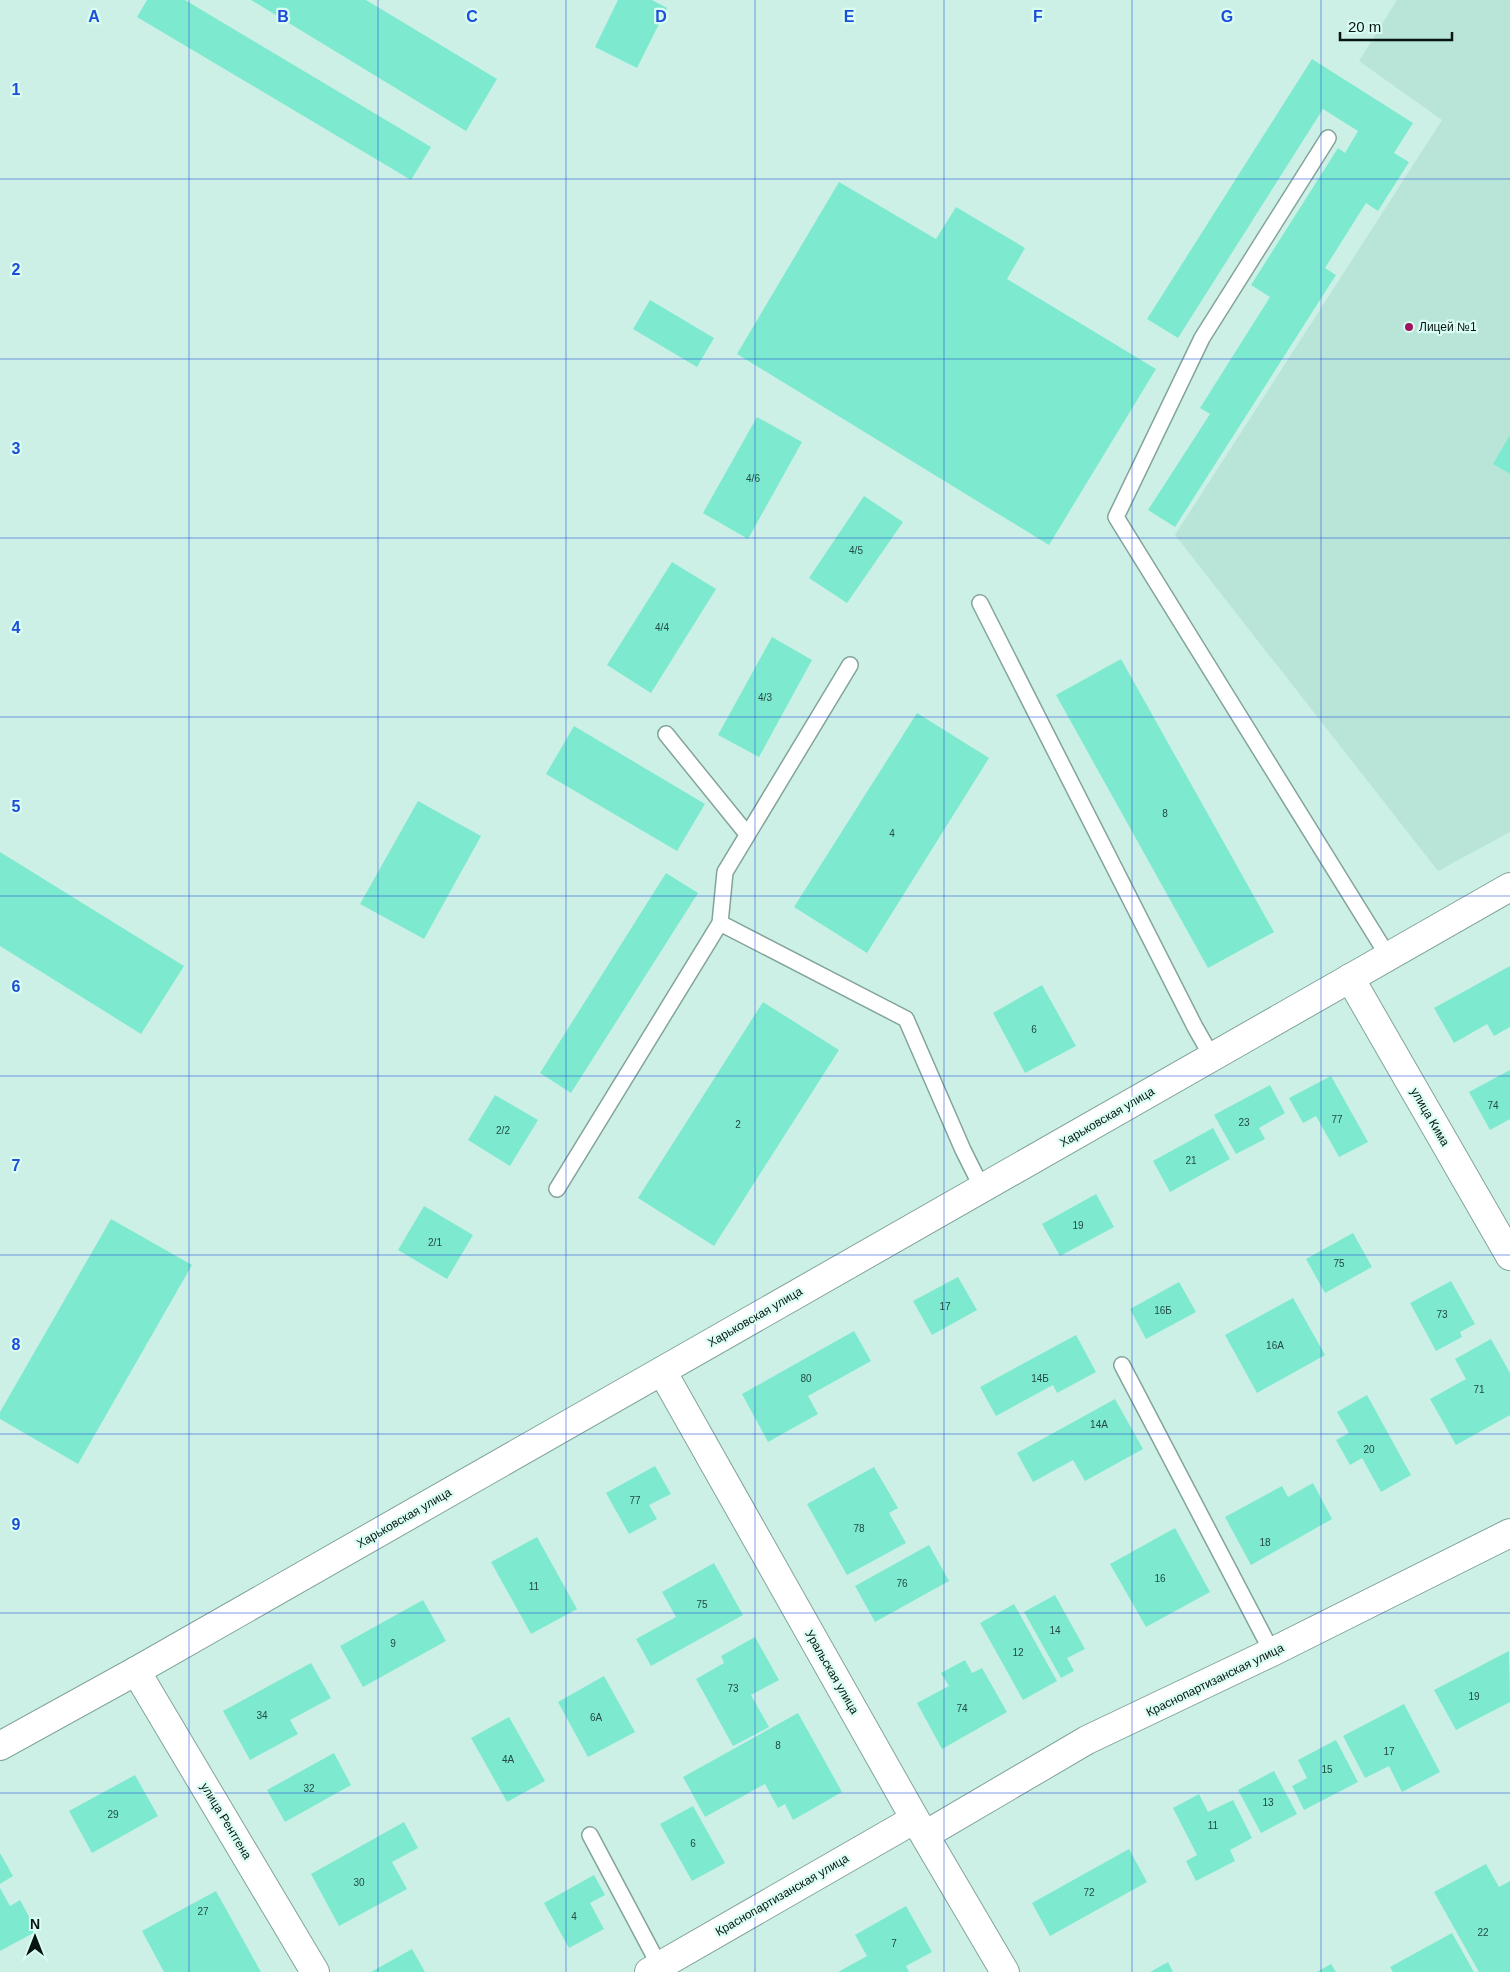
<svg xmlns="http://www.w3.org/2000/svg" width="1510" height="1972" font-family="Arial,sans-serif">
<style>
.built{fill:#b9e5d9}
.building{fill:#7dead0}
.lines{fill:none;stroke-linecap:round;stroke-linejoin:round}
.lane-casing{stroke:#83a49b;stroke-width:18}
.street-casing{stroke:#83a49b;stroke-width:30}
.secondary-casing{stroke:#83a49b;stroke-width:30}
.lane{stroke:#fff;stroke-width:15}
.street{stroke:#fff;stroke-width:28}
.secondary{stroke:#fff;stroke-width:28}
.grid{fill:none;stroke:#1d4ed8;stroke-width:1;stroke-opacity:0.55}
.poi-dot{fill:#a1145d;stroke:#dafdf3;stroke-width:2}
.labels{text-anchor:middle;stroke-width:4.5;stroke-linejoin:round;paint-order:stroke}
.number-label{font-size:10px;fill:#244a41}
.poi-label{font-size:12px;fill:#071411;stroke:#dafdf3;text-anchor:start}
.street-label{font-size:12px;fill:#071411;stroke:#dafdf3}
.grid-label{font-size:16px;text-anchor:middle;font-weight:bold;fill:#1d4ed8;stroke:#dafdf3;stroke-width:4.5;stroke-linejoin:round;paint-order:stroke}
</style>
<rect width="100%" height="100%" fill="#ccf0e6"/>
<path class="built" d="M 1397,0 L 1510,0 L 1510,832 L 1438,871 L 1175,535 L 1442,120 L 1359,61 Z"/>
<path class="building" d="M 147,0 L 185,0 L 431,147 L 411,180 L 137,17 Z
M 251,0 L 366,0 L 497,79 L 466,131 Z
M 618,0 L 652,0 L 667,8 L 637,68 L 595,47 Z
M 1312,59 L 1413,123 L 1394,153 L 1409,162 L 1378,211 L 1366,203 L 1325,268 L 1336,275 L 1175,527 L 1148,510 L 1210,414 L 1200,408 L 1270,297 L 1251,285 L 1338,148 L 1345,153 L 1358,131 L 1323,109 L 1178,338 L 1147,319 Z
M 839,182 L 936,239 L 956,207 L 1025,248 L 1007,279 L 1156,369 L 1049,545 L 737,354 Z
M 650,300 L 714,338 L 697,367 L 633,329 Z
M 757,417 L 802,442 L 748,539 L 703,513 Z
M 1510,435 L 1510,474 L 1493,464 Z
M 864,496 L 903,522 L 847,603 L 809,578 Z
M 672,562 L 716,589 L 651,693 L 607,665 Z
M 772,637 L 812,660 L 759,757 L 718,735 Z
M 1121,659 L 1274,932 L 1208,968 L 1056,695 Z
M 917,713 L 989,758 L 867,953 L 794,907 Z
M 574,726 L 705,804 L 677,851 L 546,774 Z
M 418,801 L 481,836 L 424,939 L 360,904 Z
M 0,852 L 184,966 L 141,1034 L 0,946 Z
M 666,873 L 698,893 L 571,1093 L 540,1073 Z
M 1510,966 L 1510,1027 L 1494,1036 L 1487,1024 L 1454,1043 L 1434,1008 Z
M 1042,985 L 1076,1046 L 1025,1073 L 993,1013 Z
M 763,1002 L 839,1050 L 714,1246 L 638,1198 Z
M 1510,1070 L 1510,1119 L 1490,1130 L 1469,1092 Z
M 1331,1076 L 1368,1142 L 1339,1157 L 1316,1116 L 1303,1123 L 1289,1098 Z
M 1270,1085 L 1285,1113 L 1259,1128 L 1265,1139 L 1236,1154 L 1214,1115 Z
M 495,1095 L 538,1120 L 510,1166 L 468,1140 Z
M 1213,1128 L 1230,1159 L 1170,1192 L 1153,1161 Z
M 1096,1194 L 1114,1227 L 1060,1256 L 1042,1224 Z
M 424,1206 L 473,1235 L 447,1279 L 398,1250 Z
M 111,1219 L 192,1265 L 78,1464 L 0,1419 L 0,1412 Z
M 1353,1233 L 1372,1267 L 1325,1293 L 1306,1259 Z
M 958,1277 L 977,1310 L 932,1335 L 913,1301 Z
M 1451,1281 L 1475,1324 L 1460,1332 L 1462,1337 L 1436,1351 L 1410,1303 Z
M 1179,1282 L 1196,1312 L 1146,1339 L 1130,1309 Z
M 1293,1298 L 1325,1355 L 1257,1393 L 1225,1335 Z
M 854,1331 L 871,1361 L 808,1396 L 818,1414 L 768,1442 L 742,1394 Z
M 1076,1335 L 1096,1372 L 1057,1393 L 1053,1385 L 996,1416 L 980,1387 Z
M 1491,1339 L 1510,1373 L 1510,1415 L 1456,1445 L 1430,1399 L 1466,1379 L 1455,1359 Z
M 1367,1395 L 1411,1475 L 1381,1492 L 1362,1458 L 1350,1465 L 1336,1440 L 1349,1433 L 1337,1412 Z
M 1115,1399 L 1143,1449 L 1085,1481 L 1073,1460 L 1033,1482 L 1017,1453 Z
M 655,1466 L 671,1494 L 649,1505 L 657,1519 L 629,1534 L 606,1493 Z
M 874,1467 L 898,1508 L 889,1513 L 906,1543 L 847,1575 L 807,1504 Z
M 1313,1483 L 1332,1519 L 1251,1565 L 1225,1517 L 1282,1486 L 1288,1497 Z
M 1175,1528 L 1210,1592 L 1146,1627 L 1110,1564 Z
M 537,1537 L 577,1609 L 531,1634 L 491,1562 Z
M 929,1545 L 949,1581 L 875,1622 L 855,1586 Z
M 714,1563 L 743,1615 L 651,1666 L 636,1639 L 676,1617 L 662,1592 Z
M 1055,1595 L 1085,1649 L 1067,1658 L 1074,1671 L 1061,1678 L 1024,1612 Z
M 423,1600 L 446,1641 L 363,1687 L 340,1646 Z
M 1014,1604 L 1057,1681 L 1023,1700 L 980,1623 Z
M 755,1637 L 779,1680 L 751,1695 L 769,1727 L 733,1746 L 696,1679 L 724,1663 L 721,1656 Z
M 1509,1651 L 1510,1702 L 1456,1730 L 1434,1690 Z
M 965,1660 L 972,1673 L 982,1668 L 1007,1712 L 942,1749 L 917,1703 L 949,1686 L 941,1673 Z
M 311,1663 L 331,1698 L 290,1720 L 298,1734 L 250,1760 L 223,1711 Z
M 604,1676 L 635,1732 L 588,1757 L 558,1702 Z
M 1404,1704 L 1440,1772 L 1402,1792 L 1389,1766 L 1365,1778 L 1343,1736 Z
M 798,1713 L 842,1792 L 793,1820 L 785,1804 L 778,1808 L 765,1784 L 705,1817 L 683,1777 Z
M 509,1717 L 545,1781 L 507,1802 L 471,1738 Z
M 1336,1740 L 1358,1782 L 1304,1810 L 1292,1786 L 1307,1778 L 1298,1760 Z
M 334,1753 L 351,1785 L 285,1822 L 267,1790 Z
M 1274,1771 L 1297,1814 L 1261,1833 L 1238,1790 Z
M 135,1775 L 158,1816 L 92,1853 L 69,1811 Z
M 1199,1794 L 1208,1812 L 1233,1800 L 1252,1838 L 1230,1850 L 1235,1861 L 1196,1881 L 1186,1861 L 1197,1855 L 1173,1808 Z
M 693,1806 L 725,1863 L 692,1881 L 660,1824 Z
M 404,1822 L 418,1848 L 392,1862 L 407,1889 L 339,1926 L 311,1874 Z
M 1129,1849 L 1147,1882 L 1050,1936 L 1032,1903 Z
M 0,1853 L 13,1876 L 0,1884 Z
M 1486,1864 L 1499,1887 L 1510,1881 L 1510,1972 L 1479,1972 L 1434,1892 Z
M 594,1875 L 605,1895 L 590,1903 L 604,1929 L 569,1948 L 544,1903 Z
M 0,1888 L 10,1906 L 20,1900 L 37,1931 L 0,1951 Z
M 216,1891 L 261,1972 L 164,1972 L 142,1931 Z
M 906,1906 L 932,1952 L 906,1966 L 909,1972 L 838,1972 L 867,1956 L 855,1935 Z
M 1452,1933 L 1474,1972 L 1393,1972 L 1390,1967 Z
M 412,1949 L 425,1972 L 371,1972 Z
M 1168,1962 L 1173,1972 L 1150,1972 Z
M 1331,1964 L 1336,1972 L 1317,1972 Z"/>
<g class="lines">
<defs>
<path id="lane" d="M 1328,138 L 1202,338 L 1116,517 L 1388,956
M 980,603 L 1195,1027 L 1212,1057
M 850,665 L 725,872 L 720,923 L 906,1019 L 963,1150 L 982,1188
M 666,734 L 747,834
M 557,1189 L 720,923
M 1122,1365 L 1272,1652
M 590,1835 L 659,1965"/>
<path id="street" d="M 1350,978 L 1510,1256
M 662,1371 L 915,1819 L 1005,1972
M 136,1671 L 315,1972
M 925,1835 L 1087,1740 L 1272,1652 L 1510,1533
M 649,1972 L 915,1819"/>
<path id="secondary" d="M 0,1746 L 136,1671 L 1510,887"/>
</defs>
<use href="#lane" class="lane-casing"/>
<use href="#street" class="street-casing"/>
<use href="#secondary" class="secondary-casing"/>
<use href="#lane" class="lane"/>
<use href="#street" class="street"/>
<use href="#secondary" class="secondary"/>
</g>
<path class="grid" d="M 189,0 L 189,1972M 378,0 L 378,1972M 566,0 L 566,1972M 755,0 L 755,1972M 944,0 L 944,1972M 1132,0 L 1132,1972M 1321,0 L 1321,1972M 0,179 L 1510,179M 0,359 L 1510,359M 0,538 L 1510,538M 0,717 L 1510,717M 0,896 L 1510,896M 0,1076 L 1510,1076M 0,1255 L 1510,1255M 0,1434 L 1510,1434M 0,1613 L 1510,1613M 0,1793 L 1510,1793"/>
<circle class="poi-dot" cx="1409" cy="327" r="5"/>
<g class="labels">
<g class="number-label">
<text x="753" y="482">4/6</text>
<text x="856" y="554">4/5</text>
<text x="662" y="631">4/4</text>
<text x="765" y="701">4/3</text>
<text x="1165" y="817">8</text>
<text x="892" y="837">4</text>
<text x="1034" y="1033">6</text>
<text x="1493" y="1109">74</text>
<text x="1337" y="1123">77</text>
<text x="1244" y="1126">23</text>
<text x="738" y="1128">2</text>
<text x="503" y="1134">2/2</text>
<text x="1191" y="1164">21</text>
<text x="1078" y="1229">19</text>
<text x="435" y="1246">2/1</text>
<text x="1339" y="1267">75</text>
<text x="945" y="1310">17</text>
<text x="1163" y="1314">16Б</text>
<text x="1442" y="1318">73</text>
<text x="1275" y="1349">16А</text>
<text x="806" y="1382">80</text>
<text x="1040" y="1382">14Б</text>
<text x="1479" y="1393">71</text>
<text x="1099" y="1428">14А</text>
<text x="1369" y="1453">20</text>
<text x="635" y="1504">77</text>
<text x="859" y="1532">78</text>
<text x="1265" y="1546">18</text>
<text x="1160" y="1582">16</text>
<text x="902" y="1587">76</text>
<text x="534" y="1590">11</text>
<text x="702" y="1608">75</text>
<text x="1055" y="1634">14</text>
<text x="393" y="1647">9</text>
<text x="1018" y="1656">12</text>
<text x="733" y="1692">73</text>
<text x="1474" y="1700">19</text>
<text x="962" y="1712">74</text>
<text x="262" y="1719">34</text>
<text x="596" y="1721">6А</text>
<text x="778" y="1749">8</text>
<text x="1389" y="1755">17</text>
<text x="508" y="1763">4А</text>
<text x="1327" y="1773">15</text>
<text x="309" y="1792">32</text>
<text x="1268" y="1806">13</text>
<text x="113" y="1818">29</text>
<text x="1213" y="1829">11</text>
<text x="693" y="1847">6</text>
<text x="359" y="1886">30</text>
<text x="1089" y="1896">72</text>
<text x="203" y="1915">27</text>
<text x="574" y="1920">4</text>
<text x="1483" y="1936">22</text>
<text x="894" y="1947">7</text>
</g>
<g class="poi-label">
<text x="1419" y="331">Лицей №1</text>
</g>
<g class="street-label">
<text transform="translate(1107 1117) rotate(-30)" y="4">Харьковская улица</text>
<text transform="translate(1430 1117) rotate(60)" y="4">улица Кима</text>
<text transform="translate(755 1317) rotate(-30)" y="4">Харьковская улица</text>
<text transform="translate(404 1518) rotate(-30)" y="4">Харьковская улица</text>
<text transform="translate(832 1672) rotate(60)" y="4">Уральская улица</text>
<text transform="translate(1215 1680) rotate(-26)" y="4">Краснопартизанская улица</text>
<text transform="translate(226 1821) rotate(59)" y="4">улица Рентгена</text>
<text transform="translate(782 1895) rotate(-30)" y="4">Краснопартизанская улица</text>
</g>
</g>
<g class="grid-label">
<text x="94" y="22">A</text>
<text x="283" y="22">B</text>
<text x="472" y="22">C</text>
<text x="661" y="22">D</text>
<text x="849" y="22">E</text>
<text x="1038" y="22">F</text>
<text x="1227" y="22">G</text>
<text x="16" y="95">1</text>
<text x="16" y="275">2</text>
<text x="16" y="454">3</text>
<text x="16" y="633">4</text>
<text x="16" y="812">5</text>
<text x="16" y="992">6</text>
<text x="16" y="1171">7</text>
<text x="16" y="1350">8</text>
<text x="16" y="1530">9</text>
</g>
<g transform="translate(35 1937)" stroke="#dafdf3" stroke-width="4" paint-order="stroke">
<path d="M0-4L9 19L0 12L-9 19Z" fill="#071411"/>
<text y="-8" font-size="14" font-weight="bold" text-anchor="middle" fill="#071411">N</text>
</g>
<path d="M1340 32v8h112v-8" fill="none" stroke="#071411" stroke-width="2.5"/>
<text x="1348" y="32" font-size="15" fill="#071411" stroke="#dafdf3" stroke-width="4" paint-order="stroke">20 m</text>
</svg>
